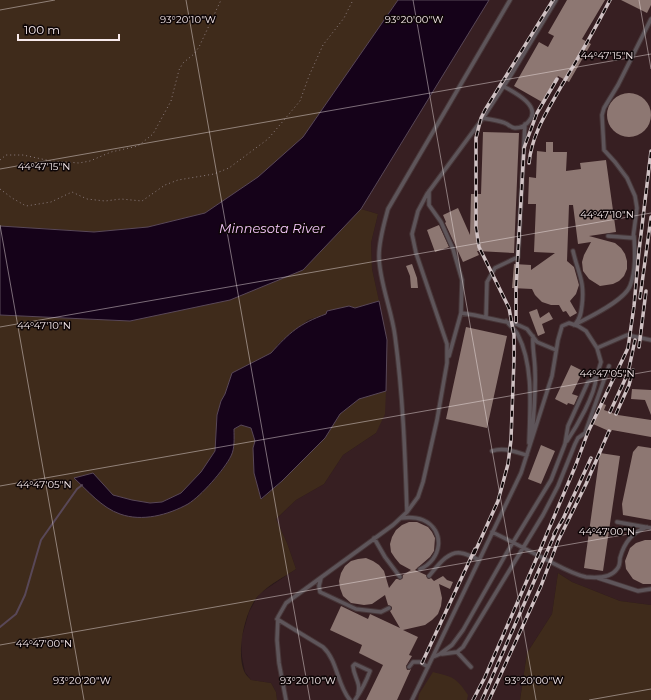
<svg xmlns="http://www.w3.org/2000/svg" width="651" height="700" font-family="Montserrat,sans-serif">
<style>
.built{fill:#371f22}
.green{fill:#3f2b1b}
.water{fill:#150219;stroke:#594858}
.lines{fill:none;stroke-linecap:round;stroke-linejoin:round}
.stream{stroke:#594858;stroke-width:2}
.building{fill:#8d7772}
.service-casing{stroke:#473638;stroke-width:5.5}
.path{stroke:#8c7d7f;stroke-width:1;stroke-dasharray:1 3;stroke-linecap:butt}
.service{stroke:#5e555a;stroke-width:3.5}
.rail-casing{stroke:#cfc1c3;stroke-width:3.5}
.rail{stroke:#0e0607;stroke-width:2;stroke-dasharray:6;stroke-linecap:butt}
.ticks{fill:none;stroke:#f7eaec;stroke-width:1;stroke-opacity:0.45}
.labels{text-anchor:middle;stroke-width:3;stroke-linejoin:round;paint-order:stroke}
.water-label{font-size:13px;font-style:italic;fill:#f7c8fe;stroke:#0e0607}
.ticks-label{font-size:10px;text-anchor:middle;fill:#f7eaec;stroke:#0e0607;stroke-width:3;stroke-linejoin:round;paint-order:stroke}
</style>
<rect width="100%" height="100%" fill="#2a191b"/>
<path class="built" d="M 489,0 L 651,0 L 651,605 L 620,601 L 572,582 L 558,573 L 552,614 L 527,653 L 520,700 L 277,700 L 276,692 L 271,683 L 251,680 L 245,672 L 242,657 L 241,640 L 249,612 L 259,594 L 296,569 L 287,543 L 276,519 L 296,500 L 324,484 L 343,455 L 376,433 L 387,340 L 372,269 L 371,243 L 378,214 L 361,209 Z"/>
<path class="green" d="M 0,0 L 398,0 L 303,137 L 259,177 L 205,213 L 148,227 L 94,232 L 39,228 L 0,240 Z
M 361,209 L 378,214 L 371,243 L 372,269 L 379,301 L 355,308 L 349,306 L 308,320 L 278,344 L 275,349 L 271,353 L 232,373 L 225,394 L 221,401 L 217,415 L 215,451 L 201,472 L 181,493 L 162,502 L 150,503 L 132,500 L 113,495 L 106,488 L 75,478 L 101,502 L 111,510 L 181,506 C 199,499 222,474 231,457 C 234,449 234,437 234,429 L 241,425 L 251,428 L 255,441 L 253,448 L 254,473 L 262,499 L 282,481 L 325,438 L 340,414 L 359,399 L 386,391 L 385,414 L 376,433 L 343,455 L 324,484 L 296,500 L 276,519 L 287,543 L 296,569 C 284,577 270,584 260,594 C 245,607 235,655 245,673 C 246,675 249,678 251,680 L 271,683 L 276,692 L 277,700 L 0,700 L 0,315 L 130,321 L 303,270 Z
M 558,573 L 572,582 L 620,601 L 651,605 L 651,700 L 520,700 L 527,653 L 552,614 Z
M 433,672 C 453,677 456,677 468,695 L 467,700 L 418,700 L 419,694 Z"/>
<path class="water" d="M 398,0 L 489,0 L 361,209 L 303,270 L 230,300 L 130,321 L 0,315 L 0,226 L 94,232 L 148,227 L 205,213 L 258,177 L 303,137 Z
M 379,301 L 387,340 L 386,391 L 359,399 L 340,414 L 325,438 L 282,481 L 261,499 L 254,473 L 253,448 L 255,441 L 251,428 L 241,425 L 234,429 C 234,438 235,448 231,456 C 224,470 201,496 188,504 C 168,515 142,522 120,514 C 102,508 87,490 74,478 L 93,473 L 113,495 L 132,500 L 150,503 L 162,502 L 181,493 L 201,472 L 215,451 L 217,415 L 221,401 L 225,394 L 232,373 L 271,353 C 290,332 299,324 326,314 L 327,311 L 349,306 L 355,308 Z"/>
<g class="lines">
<path class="stream" d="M 0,627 L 16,614 L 25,595 L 41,540 L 77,489 L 82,485"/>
</g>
<path class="building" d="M 567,0 L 605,0 L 582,39 L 591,44 L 569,82 L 558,76 L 542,102 L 514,86 L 539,42 L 548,47 L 554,36 L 548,33 Z
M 621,0 L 651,0 L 651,5 L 647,13 Z
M607 115a22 22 0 1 1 44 0a22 22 0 1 1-44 0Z
M 483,132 L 519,133 L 514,253 L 477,251 L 479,255 L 463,262 L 445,223 L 446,222 L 443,215 L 458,208 L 470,235 L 471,194 L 481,194 Z
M 546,142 L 553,142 L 553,152 L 567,152 L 566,171 L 581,169 L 580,163 L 606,160 L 616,232 L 589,236 L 615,243 L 621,248 L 625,254 L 627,261 L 627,269 L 624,276 L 619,281 L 613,284 L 600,286 L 589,279 L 583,271 L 582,262 L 584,255 L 591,242 L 578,244 L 573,205 L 569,205 L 567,261 L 574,267 L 579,285 L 576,294 L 570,301 L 577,313 L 570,317 L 566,311 L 563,312 L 559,305 L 551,305 L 542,302 L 535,295 L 532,289 L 512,288 L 514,264 L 531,265 L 531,270 L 555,253 L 534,252 L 536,204 L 528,204 L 529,177 L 536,178 L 537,151 L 546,152 Z
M 439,225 L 449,247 L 435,252 L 427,230 Z
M 412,264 L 417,278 L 418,288 L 411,288 L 410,276 L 406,266 Z
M 537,309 L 540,318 L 549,312 L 553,319 L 542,324 L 545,333 L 538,336 L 529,312 Z
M 466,327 L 507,336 L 487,428 L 446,419 Z
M 571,365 L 583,371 L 572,394 L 578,396 L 574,405 L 568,403 L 567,405 L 555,399 Z
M 632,389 L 651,390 L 651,415 L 645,400 L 631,399 Z
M 601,403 L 606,405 L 604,410 L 618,415 L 651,420 L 651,437 L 612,430 L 611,432 L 593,424 L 598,406 L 600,406 Z
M 541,445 L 555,451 L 541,484 L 528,479 Z
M 638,446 L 651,448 L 651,520 L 623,515 L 622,504 L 633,452 Z
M 600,453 L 620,456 L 603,571 L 584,568 Z
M 409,522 L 417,522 L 428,527 L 432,532 L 435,538 L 434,551 L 430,557 L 415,570 L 426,575 L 428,579 L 431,578 L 434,581 L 443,576 L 447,580 L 453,582 L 450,589 L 439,584 L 442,598 L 441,606 L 438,614 L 432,620 L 425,625 L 403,630 L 418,637 L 409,655 L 412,656 L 406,666 L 407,670 L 411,669 L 397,700 L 366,700 L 383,665 L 359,653 L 362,645 L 330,630 L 341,606 L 368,619 L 370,614 L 400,628 L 390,611 L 392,609 L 392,607 L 388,605 L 385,595 L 372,604 L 364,605 L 351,603 L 343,596 L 340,588 L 339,581 L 341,573 L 345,566 L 351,561 L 358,559 L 366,558 L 373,561 L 379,565 L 384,571 L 389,588 L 396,579 L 402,579 L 403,575 L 411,570 L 400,564 L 395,558 L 391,552 L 390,544 L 392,537 L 396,530 L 402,525 Z
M 645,540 L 651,540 L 651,584 L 643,584 L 633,579 L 626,569 L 625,561 L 630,548 L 636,543 Z"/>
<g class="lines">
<defs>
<path id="service" d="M 483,118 C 491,120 499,120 507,124 C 510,126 512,128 515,128 C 521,128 526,125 529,121 C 542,106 514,92 503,86
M 429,191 L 429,205 L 441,222 L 453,249 L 462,280 L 461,313 L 449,356
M 608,236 L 633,238 L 637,208 L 635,196 L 627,178 L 615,162 L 604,150 L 602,115 L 604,108 L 618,85 L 651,19
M 573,251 C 578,273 585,281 582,305 C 581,312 581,317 576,323
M 461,313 L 474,315 L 516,324 L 527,329 L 537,342 L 556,350
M 486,317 L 487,282 L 495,268 L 518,257 L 525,124
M 506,321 C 510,326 516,330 518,335 C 534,366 530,409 529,443
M 574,325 C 588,318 624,301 630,286 C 636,271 635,252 634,236
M 597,348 L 627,335 L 651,340
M 532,435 C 534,413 536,392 535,371 C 535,359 532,348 533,336
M 567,441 C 577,426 595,395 596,378
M 492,451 C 504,447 515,452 527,455
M 407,512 L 418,497 L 423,482 L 437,420 L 447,363 L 447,344 L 416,253 L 412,234 L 418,211 L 427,194 L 483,118 L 511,75 L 556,0
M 401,518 C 409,517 416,517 423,520 C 446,530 442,560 420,569
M 617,522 L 651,528
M 492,532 C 511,541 529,551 547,560 C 559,566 572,574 586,577 C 596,578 611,578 617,569 C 620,566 620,561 620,558 C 624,543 632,532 647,527
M 374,538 L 385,557 L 400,577
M 429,576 C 436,568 448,550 461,553 C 467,554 473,557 479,560
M 321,578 L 319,586 L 320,592 L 356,609 L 381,612 L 389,608
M 598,578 L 638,591 L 651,589
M 277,619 L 323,647 C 338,661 337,685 350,700
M 457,652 L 471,667
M 442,654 L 457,652 L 463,647 L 543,515 L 558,486 L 575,444 L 578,438 L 585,433 L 609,366
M 409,667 L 413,662 L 420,662 L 428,667
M 286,700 L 279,663 L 277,640 L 278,617 L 286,603 L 393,525 L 407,512 C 405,453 403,395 395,336 C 392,311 379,281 379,256 C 379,240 384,224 388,209 L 510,0
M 355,700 C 361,691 366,682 370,671 L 355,664 L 353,666 C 354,678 361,682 358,694
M 412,700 L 521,473 L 552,376 L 558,340 L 562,326 L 569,323 L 578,326 L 586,331 L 597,348 L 601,362 L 596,378 L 588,382 L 568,426 L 565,444 L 551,480 L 506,554 L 463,630 L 452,645 L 440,654 L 433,657"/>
</defs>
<use href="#service" class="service-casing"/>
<path class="path" d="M 0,160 L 6,155 L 23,155 L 51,161 L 79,163 L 90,161 L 111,152 L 138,146 L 153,134 L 171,101 L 179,70 L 183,63 L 194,54 L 199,47 L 221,0
M 0,189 L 12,198 L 26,206 L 51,202 L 72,192 L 87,199 L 105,201 L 121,199 L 142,201 L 165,185 L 178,180 L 214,174 L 229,168 L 268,139 L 300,101 L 309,76 L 323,45 L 344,18 L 353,0"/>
<use href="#service" class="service"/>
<defs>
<path id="rail" d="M 529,163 C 532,133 548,110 562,85 C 579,57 595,29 610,0
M 640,298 L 651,217
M 516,322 L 516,288 L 524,148 L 537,113 L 557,79
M 639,347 L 646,291
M 610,412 L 628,373 L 635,340
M 616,414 L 629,385 L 633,370
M 554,534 L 563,519 L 591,458
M 474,554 L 498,501 L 508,464 L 511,440 L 514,359 L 514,335 L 509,308 L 479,247 L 476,227 L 476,138 L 481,118 L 485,110 L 553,0
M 422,663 L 475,549
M 473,700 L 485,677 L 538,555 L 575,467 L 588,432 L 628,348 L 634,306 L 639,251 L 651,151
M 482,700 L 557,529
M 489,700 L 541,586 L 558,541 L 586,484 L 609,431"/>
</defs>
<use href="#rail" class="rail-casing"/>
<use href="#rail" class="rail"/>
</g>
<path class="ticks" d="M 186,0 L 310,700M 413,0 L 536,700M 639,0 L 651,69M 0,10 L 55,0M 0,169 L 651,54M 0,225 L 84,700M 0,327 L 651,213M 0,486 L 651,371M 0,645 L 651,530M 589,700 L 651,689"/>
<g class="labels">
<g class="water-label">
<text x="272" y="233">Minnesota River</text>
</g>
</g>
<g class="ticks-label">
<text x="188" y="23">93°20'10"W</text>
<text x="414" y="23">93°20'00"W</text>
<text x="607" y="59">44°47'15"N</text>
<text x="44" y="170">44°47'15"N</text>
<text x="607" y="218">44°47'10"N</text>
<text x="44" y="329">44°47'10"N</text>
<text x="607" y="377">44°47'05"N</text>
<text x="44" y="488">44°47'05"N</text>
<text x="607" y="535">44°47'00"N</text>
<text x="44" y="647">44°47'00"N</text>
<text x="82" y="684">93°20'20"W</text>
<text x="308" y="684">93°20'10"W</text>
<text x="534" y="684">93°20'00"W</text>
</g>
<path d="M18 34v6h101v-6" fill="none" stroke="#f7eaec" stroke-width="2"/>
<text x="24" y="34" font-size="12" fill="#f7eaec" stroke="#0e0607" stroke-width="3" paint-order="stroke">100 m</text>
</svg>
